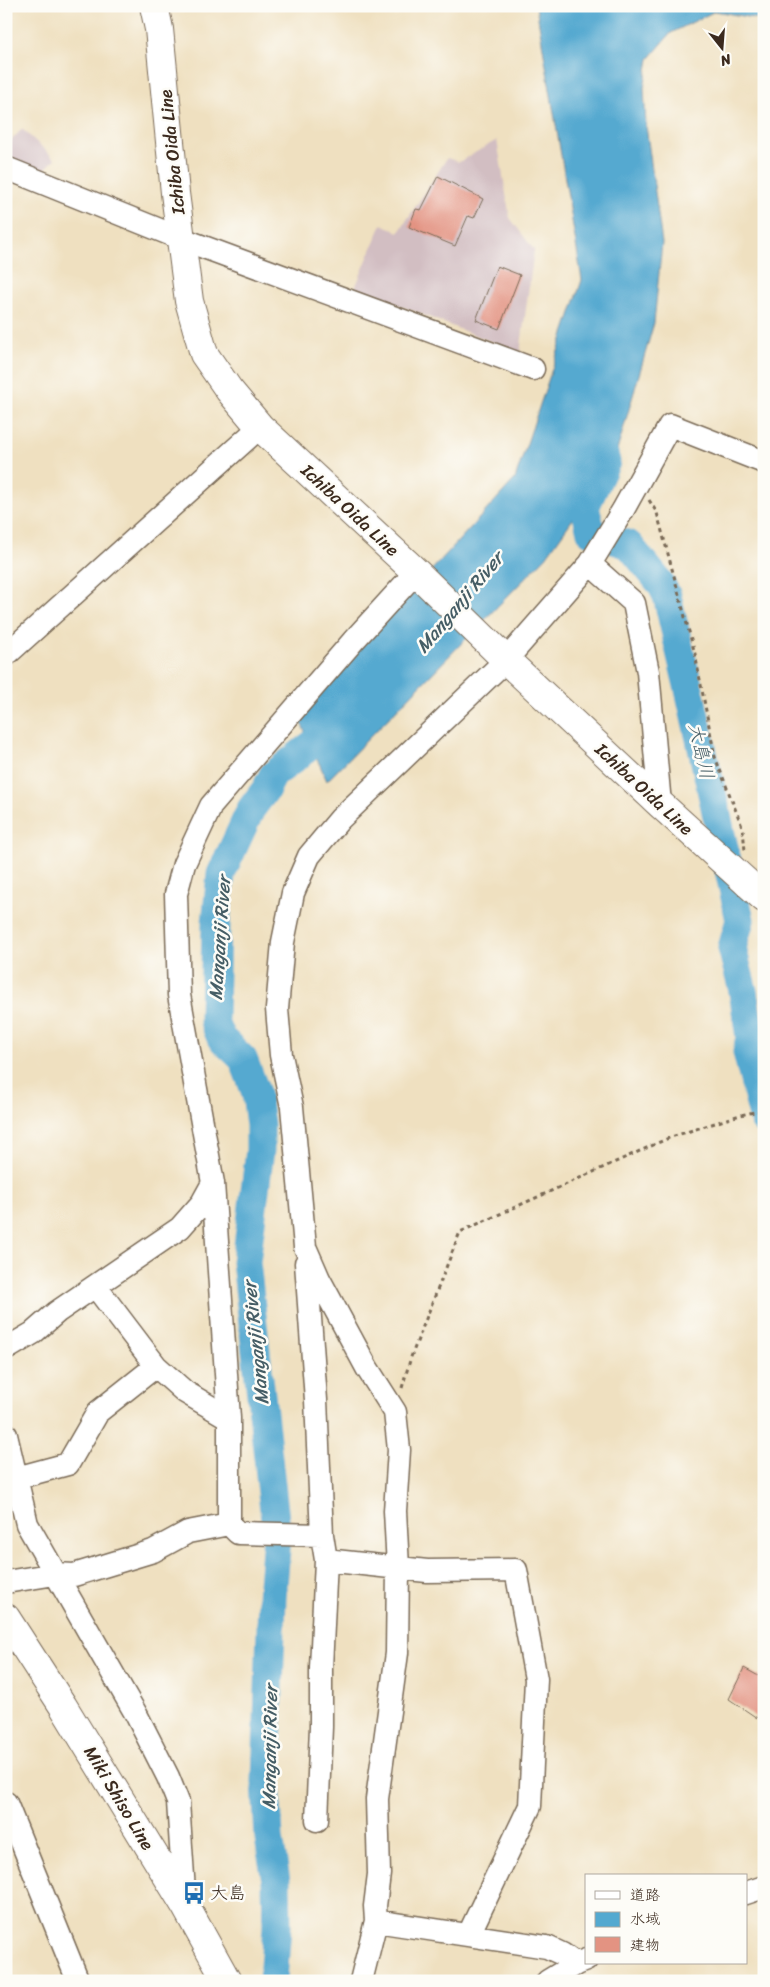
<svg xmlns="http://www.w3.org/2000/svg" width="770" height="1987" font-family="Sriracha,'Klee One',sans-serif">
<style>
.industrial{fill:#d2bec2}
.water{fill:#54a9d0;stroke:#486a77}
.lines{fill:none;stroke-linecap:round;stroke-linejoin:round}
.river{stroke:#54a9d0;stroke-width:29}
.building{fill:#e39382}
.minor-casing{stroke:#7a6a57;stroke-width:25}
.major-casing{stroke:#7a6a57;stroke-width:30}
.path{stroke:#7a6a57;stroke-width:3;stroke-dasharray:4 4;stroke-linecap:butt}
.minor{stroke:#fff;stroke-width:22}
.major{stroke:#fff;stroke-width:28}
.labels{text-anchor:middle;stroke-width:5;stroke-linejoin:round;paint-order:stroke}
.street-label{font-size:18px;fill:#3b2a1e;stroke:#fdfcf7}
.poi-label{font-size:18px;fill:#3b2a1e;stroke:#fdfcf7;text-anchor:start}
.water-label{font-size:19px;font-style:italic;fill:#455d65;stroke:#fdfcf7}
</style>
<rect width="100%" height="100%" fill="#fdfcf7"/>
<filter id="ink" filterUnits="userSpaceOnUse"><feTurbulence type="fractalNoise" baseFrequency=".02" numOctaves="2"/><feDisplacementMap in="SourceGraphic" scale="10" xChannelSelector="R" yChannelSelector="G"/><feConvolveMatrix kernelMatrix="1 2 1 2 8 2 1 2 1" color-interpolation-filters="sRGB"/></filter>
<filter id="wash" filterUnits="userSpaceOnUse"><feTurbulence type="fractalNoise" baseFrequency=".0096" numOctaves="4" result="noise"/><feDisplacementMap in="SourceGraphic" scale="20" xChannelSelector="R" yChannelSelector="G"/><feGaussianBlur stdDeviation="1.12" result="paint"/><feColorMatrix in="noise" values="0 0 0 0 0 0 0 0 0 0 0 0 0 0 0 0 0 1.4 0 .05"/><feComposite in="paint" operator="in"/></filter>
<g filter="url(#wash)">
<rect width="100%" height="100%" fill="#efe0c0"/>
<path class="industrial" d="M 22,129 L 55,159 L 41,173 L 6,158 L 6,146 Z
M 497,140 L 510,218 L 534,250 L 520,353 L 355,288 L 382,224 L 399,232 L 447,158 L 459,162 Z"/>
<path class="water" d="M 536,6 L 764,6 L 764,20 L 715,11 L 671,33 L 649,59 L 644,88 L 646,126 L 662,243 L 654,323 L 614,461 L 546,557 L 327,781 L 298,716 L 515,479 L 582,280 Z"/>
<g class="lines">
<path class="river" d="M 604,454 L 606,462 L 585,507 L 591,532 L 629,545 L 661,584 L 667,596 L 690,694 L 740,920 L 732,948 L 743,991 L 750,1037 L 747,1052 L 764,1120
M 273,1981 L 277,1926 L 276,1881 L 269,1838 L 266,1781 L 272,1598 L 277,1537 L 246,1262 L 260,1150 L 260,1125 L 256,1093 L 243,1059 L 221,1038 L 214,1021 L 216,923 L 221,874 L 251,809 L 266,789 L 273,775 L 318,740 L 347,729"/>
</g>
<g id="blocks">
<path class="building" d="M 438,176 L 483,199 L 474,218 L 468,216 L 455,246 L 409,227 L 416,209 L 421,210 Z
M 497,266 L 520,275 L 499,329 L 476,320 Z
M 744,1668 L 764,1679 L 764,1702 L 757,1718 L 729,1699 Z"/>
</g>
</g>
<g filter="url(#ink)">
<use href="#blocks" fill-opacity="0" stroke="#7a6a57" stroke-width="1"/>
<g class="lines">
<defs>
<path id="minor" d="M 6,168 L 182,239 L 533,369
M 590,564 L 634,603 L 648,672 L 660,804
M 6,655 L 260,427
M 306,1263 L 316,1400 L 322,1535 L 326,1560 L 321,1668 L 321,1727 L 317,1820
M 96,1287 L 156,1366 L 185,1392 L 229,1418
M 6,1349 L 33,1333 L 57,1312 L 180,1228 L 202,1203 L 213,1183
M 6,1435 L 27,1524 L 136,1714 L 168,1777 L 178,1802 L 185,1906
M 16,1478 L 68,1464 L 98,1412 L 156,1366
M 229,1524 L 229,1418 L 213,1183 L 179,995 L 176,894 L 184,864 L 211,806 L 354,640 L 416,572
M 326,1560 L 427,1571 L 516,1570 L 536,1679 L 530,1806 L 469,1934
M 6,1582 L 55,1574 L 74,1575 L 153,1551 L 188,1532 L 229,1524 L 238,1533 L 322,1535
M 6,1803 L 78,1981
M 746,1893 L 764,1887
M 376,1921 L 547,1947 L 562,1954 L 576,1964 L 586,1960
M 361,1981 L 376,1921 L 375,1906 L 379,1874 L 377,1799 L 397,1653 L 398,1567 L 395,1511 L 399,1450 L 395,1412 L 367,1368 L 319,1279 L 305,1247 L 292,1107 L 281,1055 L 277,1009 L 283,942 L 293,893 L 309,856 L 340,819 L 506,660 L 590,564 L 623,510 L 670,425 L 764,462
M 548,1981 L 576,1964"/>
<path id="major" d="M 154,6 L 159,29 L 175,193 L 189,301 L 204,354 L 229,390 L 260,427 L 416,572 L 506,660 L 660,804 L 764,898
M 6,1618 L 63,1706 L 186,1907 L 227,1981"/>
</defs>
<use href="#minor" class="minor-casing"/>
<use href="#major" class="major-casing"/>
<path class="path" d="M 649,500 L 657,513 L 695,654 L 715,757 L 743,829 L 745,851
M 402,1388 L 411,1357 L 460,1232 L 671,1137 L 740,1115 L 764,1110"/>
<use href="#minor" class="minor"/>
<use href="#major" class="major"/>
</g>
</g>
<defs>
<symbol id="bus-bare" viewBox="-9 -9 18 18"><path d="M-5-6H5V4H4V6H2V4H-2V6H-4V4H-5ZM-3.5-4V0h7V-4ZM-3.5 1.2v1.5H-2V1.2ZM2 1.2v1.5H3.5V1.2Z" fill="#1f6fb2" stroke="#fdfcf7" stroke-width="2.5" paint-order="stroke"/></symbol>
</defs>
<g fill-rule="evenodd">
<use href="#bus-bare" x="178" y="1877" width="32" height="32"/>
</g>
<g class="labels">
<g class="street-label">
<text transform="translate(172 152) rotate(-96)" y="6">Ichiba Oida Line</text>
<text transform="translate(350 510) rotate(43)" y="6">Ichiba Oida Line</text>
<text transform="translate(644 789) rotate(43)" y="6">Ichiba Oida Line</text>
<text transform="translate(119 1798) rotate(59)" y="6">Miki Shiso Line</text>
</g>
<g class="poi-label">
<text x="210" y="1899">大島</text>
</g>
<g class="water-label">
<text transform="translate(459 602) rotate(-50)" y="7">Manganji River</text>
<text transform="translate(702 751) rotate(77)" y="7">大島川</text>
<text transform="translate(219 938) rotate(-86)" y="7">Manganji River</text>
<text transform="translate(255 1343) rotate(-96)" y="7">Manganji River</text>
<text transform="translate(269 1747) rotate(-89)" y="7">Manganji River</text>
</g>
</g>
<rect width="770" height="1987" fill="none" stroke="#fdfcf7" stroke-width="25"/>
<rect x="585" y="1874" width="162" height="90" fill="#fdfcf7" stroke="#afa8a0"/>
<rect x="595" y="1891" width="25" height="8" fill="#ffffff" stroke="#afa8a0"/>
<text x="630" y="1900" font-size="15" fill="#3b2a1e">道路</text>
<rect x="595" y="1912" width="25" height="15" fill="#54a9d0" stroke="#afa8a0"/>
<text x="630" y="1924" font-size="15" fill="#3b2a1e">水域</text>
<rect x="595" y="1937" width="25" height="15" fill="#e39382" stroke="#afa8a0"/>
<text x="630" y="1950" font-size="15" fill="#3b2a1e">建物</text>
<g transform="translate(722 48) rotate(163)" stroke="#fdfcf7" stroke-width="4" paint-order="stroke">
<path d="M0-4L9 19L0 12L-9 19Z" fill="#3b2a1e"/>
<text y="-8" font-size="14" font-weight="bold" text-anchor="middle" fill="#3b2a1e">N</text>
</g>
</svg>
